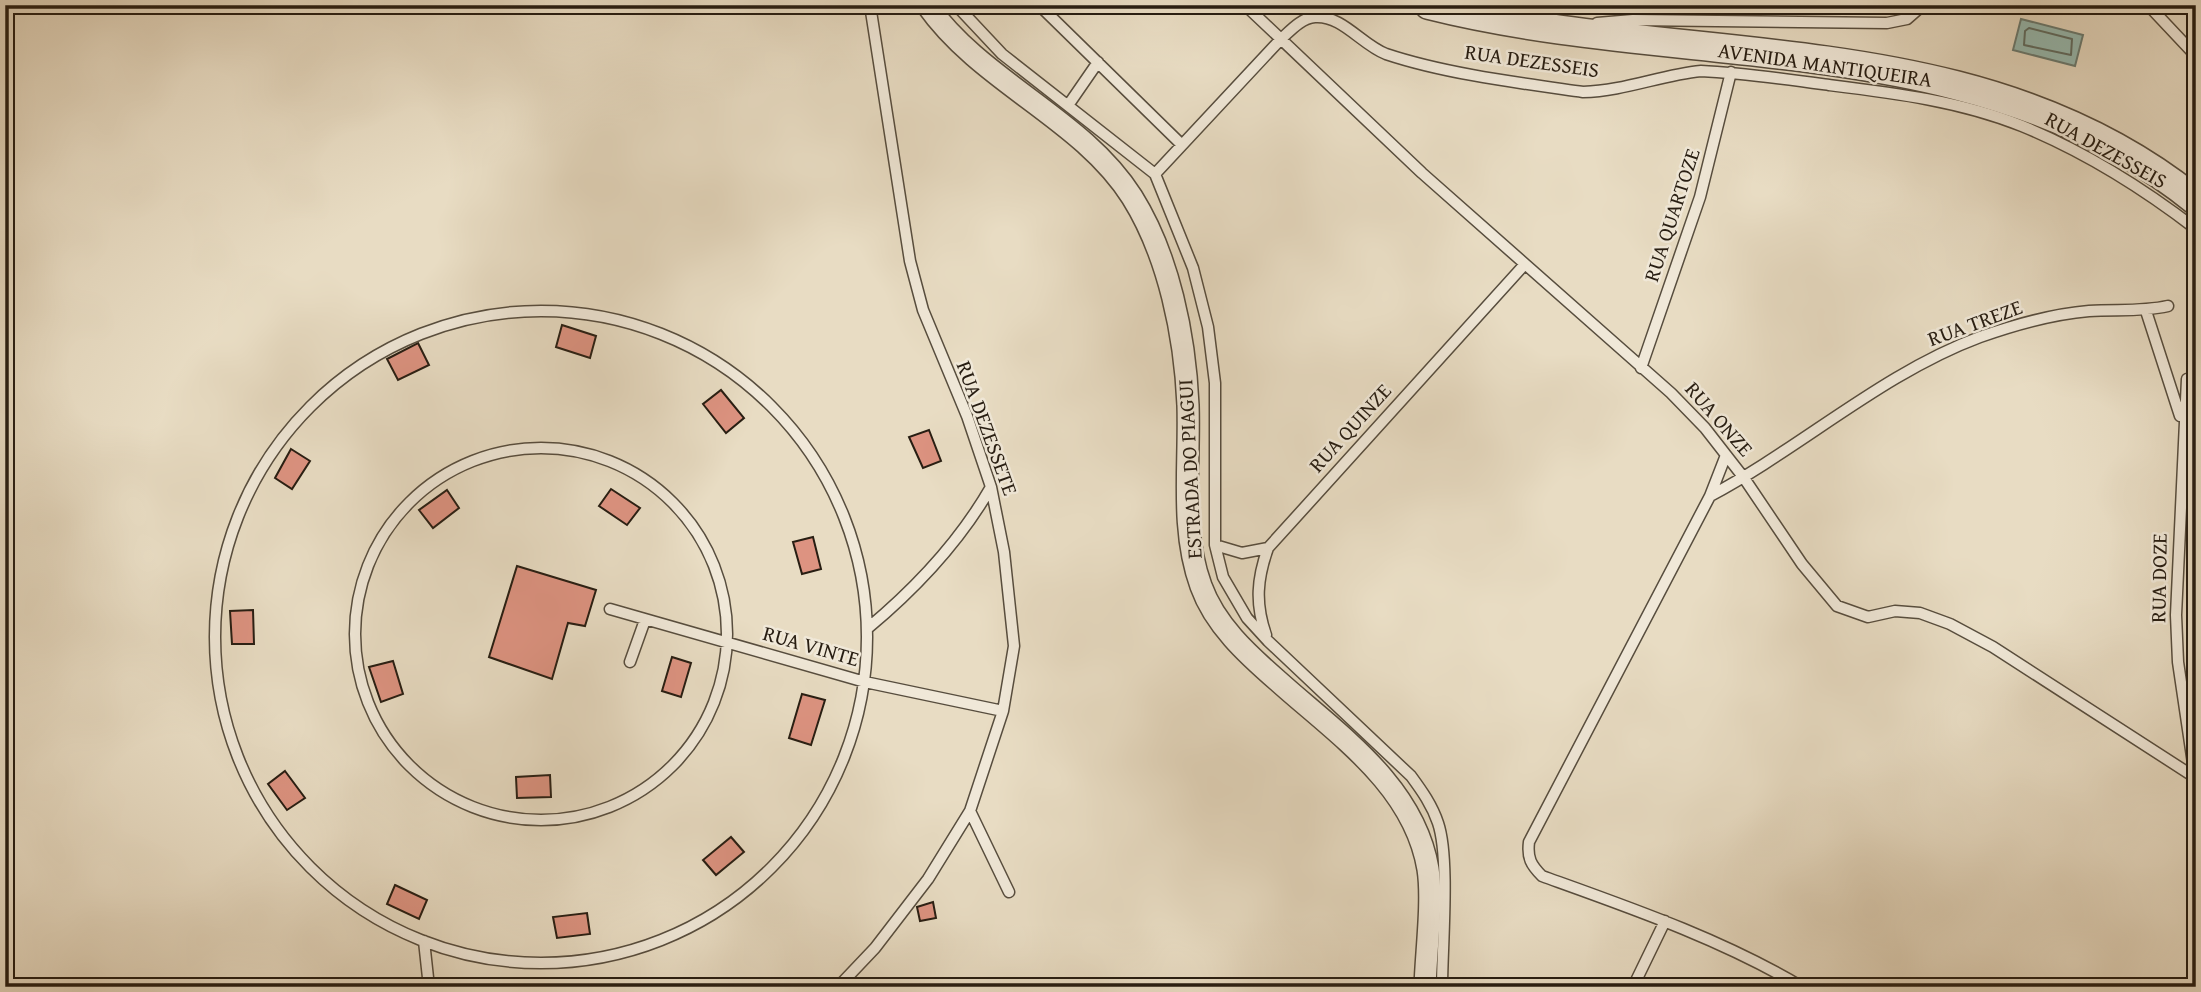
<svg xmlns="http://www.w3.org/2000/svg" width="2201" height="992" font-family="'Gentium Book Plus',serif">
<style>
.water{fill:#97bcb3;stroke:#6a7c73;stroke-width:2}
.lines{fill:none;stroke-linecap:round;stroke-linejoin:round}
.shore{stroke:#5f6c62;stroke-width:2}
.building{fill:#dd9381;stroke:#271d12;stroke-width:2}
.service-casing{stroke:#574d3e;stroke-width:13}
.minor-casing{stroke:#574d3e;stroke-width:24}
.tertiary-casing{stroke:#574d3e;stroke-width:31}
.service{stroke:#f0e8d8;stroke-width:10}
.minor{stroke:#f0e8d8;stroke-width:21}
.tertiary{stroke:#f0e8d8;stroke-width:28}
.labels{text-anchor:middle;stroke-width:5;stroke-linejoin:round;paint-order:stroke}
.street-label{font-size:21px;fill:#271d12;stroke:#f0e8d8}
</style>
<rect width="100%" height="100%" fill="#e8dcc3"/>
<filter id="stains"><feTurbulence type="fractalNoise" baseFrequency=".00286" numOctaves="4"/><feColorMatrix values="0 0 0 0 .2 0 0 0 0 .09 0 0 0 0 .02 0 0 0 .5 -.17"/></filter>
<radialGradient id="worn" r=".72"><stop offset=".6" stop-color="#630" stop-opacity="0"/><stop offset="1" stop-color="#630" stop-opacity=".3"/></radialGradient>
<path class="water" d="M 2021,19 L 2083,35 L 2075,66 L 2013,50 Z"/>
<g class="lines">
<path class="shore" d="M 2029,28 L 2072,39 L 2071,55 L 2024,45 L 2025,31 Z"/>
</g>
<path class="building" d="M 562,325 L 596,336 L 590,358 L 556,347 Z
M 418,343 L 429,365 L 398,380 L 387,359 Z
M 721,390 L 744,418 L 726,433 L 703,404 Z
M 929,430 L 941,461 L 923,468 L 909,437 Z
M 291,449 L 310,461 L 292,489 L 275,478 Z
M 611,489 L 640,508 L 627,525 L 599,506 Z
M 447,490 L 459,508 L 433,528 L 419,510 Z
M 813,537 L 821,569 L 802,574 L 793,542 Z
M 517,566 L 596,590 L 585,626 L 568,623 L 552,679 L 489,657 Z
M 253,610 L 254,644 L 232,644 L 230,611 Z
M 672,657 L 691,663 L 681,697 L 662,691 Z
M 393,661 L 403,694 L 381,702 L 369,667 Z
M 802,694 L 825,700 L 811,745 L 789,738 Z
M 285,771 L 305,798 L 287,810 L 268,784 Z
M 550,775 L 551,797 L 517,798 L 516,777 Z
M 731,837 L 744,852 L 716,875 L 703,860 Z
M 395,885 L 427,900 L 419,919 L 387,904 Z
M 933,902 L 936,918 L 920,921 L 917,907 Z
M 587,913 L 590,934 L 557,938 L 553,917 Z"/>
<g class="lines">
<defs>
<path id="service" d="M 956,5 L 1002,54 L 1155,174 L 1193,268 L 1208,327 L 1215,383 L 1215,545 L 1223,577 L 1247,618 L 1268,641 L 1411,776 C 1422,791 1432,805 1438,823 C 1450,858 1442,946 1442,987
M 1039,5 L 1182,145
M 1245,5 L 1422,173 L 1671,393 L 1705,428 L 1744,478 L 1802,564 L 1837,606 L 1868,617 L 1895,611 L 1920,613 L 1950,624 L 1993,647 L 2196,778
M 2148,5 L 2196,56
M 1597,23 L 1633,20 L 1887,23 L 1907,19 L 1923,5
M 1069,104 L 1098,62
M 1155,174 L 1280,40 C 1290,31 1301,18 1315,17 C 1342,15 1362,45 1386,54 C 1446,74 1520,83 1583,92 C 1624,91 1661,75 1701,71 C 1744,73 1786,79 1829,85 C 1894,93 1960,101 2022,126 C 2083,151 2144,189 2196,229
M 2146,311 L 2180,416
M215 637a326 326 0 1 1 652 0a326 326 0 1 1-652 0Z
M 1641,368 L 1700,197 L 1731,72
M 2187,379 L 2176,615 L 2178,662 L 2195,777
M355 634a186 186 0 1 1 372 0a186 186 0 1 1-372 0Z
M 1726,455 L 1710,496 L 1529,842 C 1527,858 1531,865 1542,876 C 1631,908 1721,939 1802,987
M 1710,496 C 1802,447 1883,373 1980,337 C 2014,325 2053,314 2089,311 C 2116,309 2141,312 2168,306
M 1215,545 L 1242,553 L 1268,548
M 610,609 L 865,682 L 1003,711
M 868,628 C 916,588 960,541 991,487
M 1266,635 C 1255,603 1257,579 1268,548 L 1525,264
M 630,662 L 645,620
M 970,811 L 1009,892
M 424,941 L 429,987
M 838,987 L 875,948 L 928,879 L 970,811 L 1003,711 L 1014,646 L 1004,552 L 991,487 L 967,416 L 923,310 L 910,261 L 870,5
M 1633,987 L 1665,921"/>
<path id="minor" d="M 927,5 C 982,83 1082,118 1132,197 C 1169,256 1185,336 1188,405 C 1190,465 1180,529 1201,586 C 1215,625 1247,654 1278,681 C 1337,734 1414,785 1428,869 C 1433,901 1426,953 1425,987"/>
<path id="tertiary" d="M 1429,5 C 1687,70 1977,23 2196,201"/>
</defs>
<use href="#service" class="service-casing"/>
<use href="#minor" class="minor-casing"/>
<use href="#tertiary" class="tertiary-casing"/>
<use href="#service" class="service"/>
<use href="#minor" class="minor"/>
<use href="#tertiary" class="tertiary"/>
</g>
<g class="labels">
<g class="street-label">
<text transform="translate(1532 61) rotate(8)" y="7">RUA DEZESSEIS</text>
<text transform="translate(1825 65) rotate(8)" y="7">AVENIDA MANTIQUEIRA</text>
<text transform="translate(2106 150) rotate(29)" y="7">RUA DEZESSEIS</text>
<text transform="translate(1672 215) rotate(-72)" y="7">RUA QUARTOZE</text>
<text transform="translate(1975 323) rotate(-20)" y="7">RUA TREZE</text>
<text transform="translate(1719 419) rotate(49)" y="7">RUA ONZE</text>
<text transform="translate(987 428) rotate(70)" y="7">RUA DEZESSETE</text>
<text transform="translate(1350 428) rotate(-48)" y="7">RUA QUINZE</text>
<text transform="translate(1190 469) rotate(-93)" y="7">ESTRADA DO PIAGUI</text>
<text transform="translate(2159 578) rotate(-89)" y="7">RUA DOZE</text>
<text transform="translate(811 646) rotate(16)" y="7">RUA VINTE</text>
</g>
</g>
<rect width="2201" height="992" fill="none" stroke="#e8dcc3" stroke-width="28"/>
<rect x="7" y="7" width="2187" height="978" fill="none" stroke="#271d12" stroke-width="3.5"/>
<rect x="14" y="14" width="2173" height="964" fill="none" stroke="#271d12" stroke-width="2"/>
<rect width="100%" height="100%" filter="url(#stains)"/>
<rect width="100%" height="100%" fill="url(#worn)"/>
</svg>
